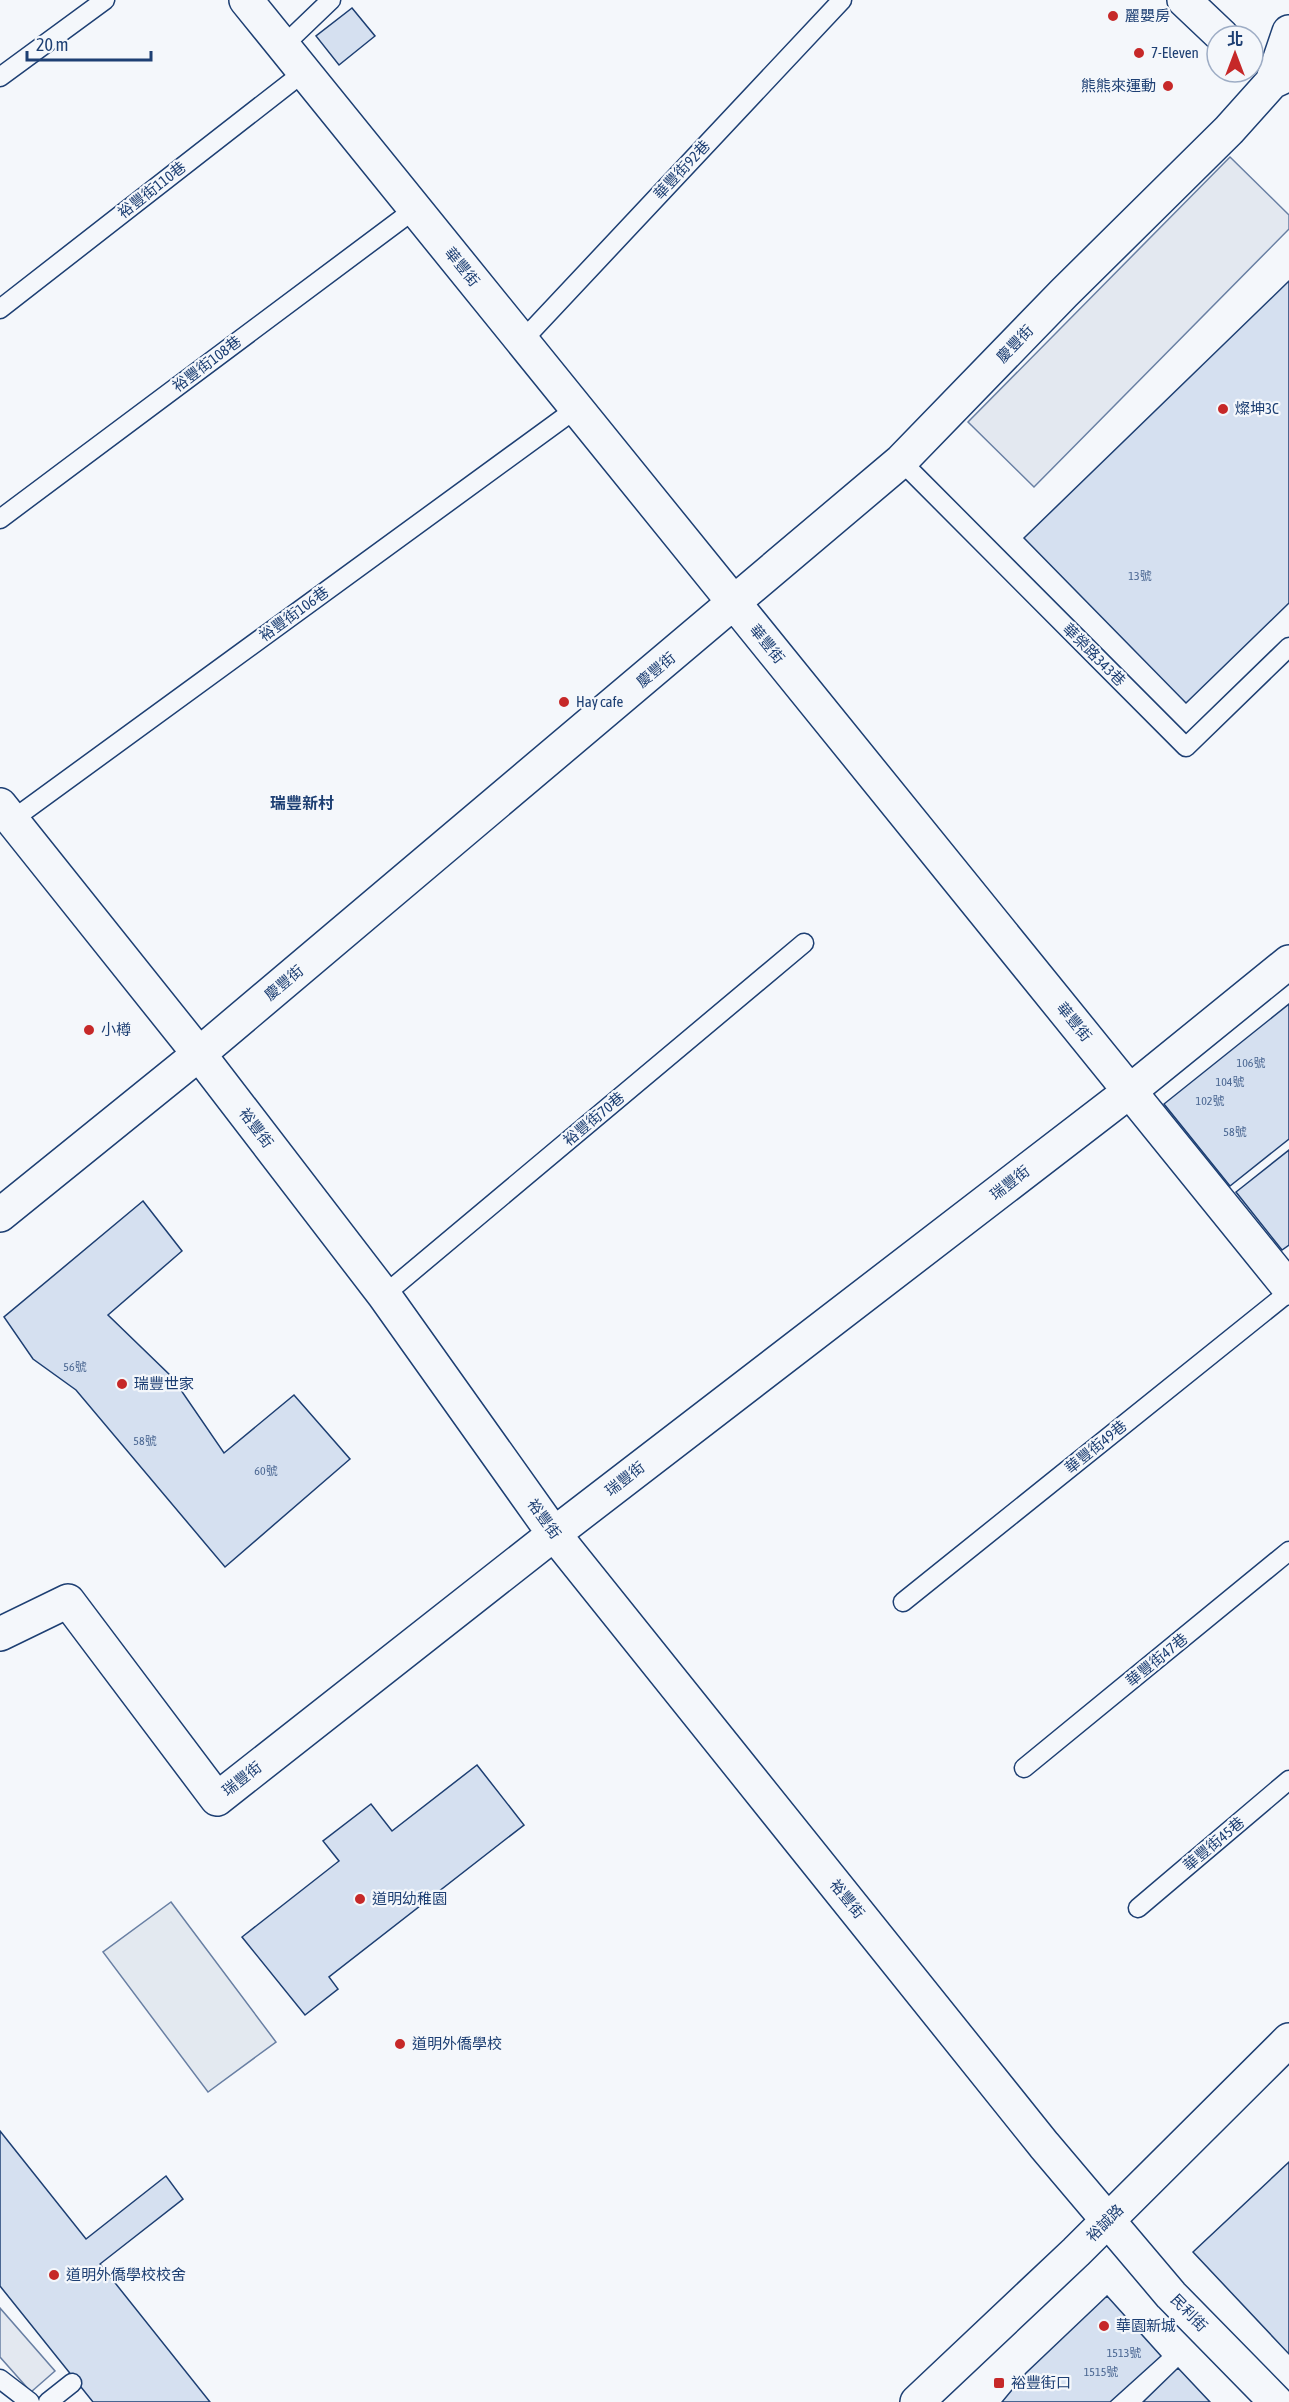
<svg xmlns="http://www.w3.org/2000/svg" width="1289" height="2402" font-family="'Asap Condensed','Noto Sans TC',sans-serif">
<style>
.green{fill:#e3e9f0;stroke:#687fa3;stroke-width:1.5}
.parking{fill:#e3e8f0;stroke:#687fa3;stroke-width:1.5}
.building{fill:#d5e0f0;stroke:#1d3f73;stroke-width:1.5}
.lines{fill:none;stroke-linecap:round;stroke-linejoin:round}
.lane-casing{stroke:#1d3f73;stroke-width:21}
.street-casing{stroke:#1d3f73;stroke-width:36}
.lane{stroke:#f4f7fb;stroke-width:18}
.street{stroke:#f4f7fb;stroke-width:33}
.poi-dot{fill:#c62828;stroke:#f4f7fb;stroke-width:2}
.labels{text-anchor:middle;stroke-width:4.5;stroke-linejoin:round;paint-order:stroke}
.number-label{font-size:12px;fill:#4b6792}
.poi-label{font-size:15px;fill:#1d3f73;stroke:#f4f7fb;text-anchor:start}
.street-label{font-size:15px;fill:#1d3f73;stroke:#f4f7fb}
.neighbourhood-label{font-size:16px;font-weight:bold;fill:#1d3f73;stroke:#f4f7fb}
</style>
<rect width="100%" height="100%" fill="#f4f7fb"/>
<path class="green" d="M 171,1902 L 276,2042 L 208,2092 L 103,1952 Z"/>
<path class="parking" d="M 1230,157 L 1289,215 L 1289,229 L 1034,487 L 968,422 Z
M 0,2308 L 55,2371 L 31,2392 L 0,2357 Z"/>
<path class="building" d="M 352,8 L 375,36 L 339,65 L 316,36 Z
M 1289,281 L 1289,603 L 1186,703 L 1024,538 Z
M 1289,1004 L 1289,1139 L 1230,1186 L 1164,1104 Z
M 1289,1150 L 1289,1245 L 1282,1250 L 1236,1192 Z
M 143,1201 L 182,1251 L 108,1315 L 172,1377 L 224,1453 L 294,1395 L 350,1459 L 225,1567 L 76,1390 L 33,1359 L 4,1317 Z
M 477,1765 L 524,1825 L 329,1977 L 338,1989 L 305,2015 L 242,1937 L 339,1861 L 323,1841 L 371,1804 L 392,1831 Z
M 0,2131 L 86,2239 L 166,2176 L 183,2199 L 100,2264 L 210,2402 L 93,2402 L 0,2286 Z
M 1289,2162 L 1289,2354 L 1193,2252 Z
M 1107,2296 L 1161,2356 L 1110,2402 L 1002,2402 L 1026,2373 Z
M 1178,2368 L 1210,2402 L 1143,2402 Z"/>
<g class="lines">
<defs>
<path id="lane" d="M 283,46 L 331,0
M 0,77 L 105,0
M 0,309 L 304,72
M 522,341 L 842,0
M 901,461 L 1186,747 L 1289,647
M 0,519 L 415,209
M 12,820 L 577,408
M 384,1295 L 804,943
M 903,1602 L 1289,1292
M 1024,1768 L 1289,1551
M 1138,1908 L 1289,1780
M 0,2379 L 30,2402
M 48,2402 L 72,2383"/>
<path id="street" d="M 246,0 L 1289,1288
M 1184,0 L 1222,36
M 1272,82 L 1289,32
M 0,805 L 199,1054 L 384,1295 L 554,1534 L 1044,2145 L 1171,2295 L 1276,2402
M 0,1215 L 199,1054 L 901,461 L 1064,293 L 1229,130 L 1272,82 L 1289,74
M 0,1634 L 68,1601 L 217,1799 L 554,1534 L 1130,1091 L 1289,962
M 917,2402 L 1076,2252 L 1289,2040"/>
</defs>
<use href="#lane" class="lane-casing"/>
<use href="#street" class="street-casing"/>
<use href="#lane" class="lane"/>
<use href="#street" class="street"/>
</g>
<g class="poi-dot">
<circle cx="1113" cy="16" r="6"/>
<circle cx="1139" cy="53" r="6"/>
<circle cx="1168" cy="86" r="6"/>
<circle cx="1223" cy="409" r="6"/>
<circle cx="564" cy="702" r="6"/>
<circle cx="89" cy="1030" r="6"/>
<circle cx="122" cy="1384" r="6"/>
<circle cx="360" cy="1899" r="6"/>
<circle cx="400" cy="2044" r="6"/>
<circle cx="54" cy="2275" r="6"/>
<circle cx="1104" cy="2326" r="6"/>
<rect x="993" y="2377" width="12" height="12" rx="3"/>
</g>
<g class="labels">
<g class="number-label">
<text x="1140" y="580">13號</text>
<text x="1251" y="1067">106號</text>
<text x="1230" y="1086">104號</text>
<text x="1210" y="1105">102號</text>
<text x="1235" y="1136">58號</text>
<text x="75" y="1371">56號</text>
<text x="145" y="1445">58號</text>
<text x="266" y="1475">60號</text>
<text x="1124" y="2357">1513號</text>
<text x="1101" y="2376">1515號</text>
</g>
<g class="poi-label">
<text x="1125" y="21">麗嬰房</text>
<text x="1151" y="58">7-Eleven</text>
<text x="1156" y="91" text-anchor="end">熊熊來運動</text>
<text x="1235" y="414">燦坤3C</text>
<text x="576" y="707">Hay cafe</text>
<text x="101" y="1035">小樽</text>
<text x="134" y="1389">瑞豐世家</text>
<text x="372" y="1904">道明幼稚園</text>
<text x="412" y="2049">道明外僑學校</text>
<text x="66" y="2280">道明外僑學校校舍</text>
<text x="1116" y="2331">華園新城</text>
<text x="1011" y="2388">裕豐街口</text>
</g>
<g class="street-label">
<text transform="translate(682 170) rotate(-47)" y="5">華豐街92巷</text>
<text transform="translate(152 190) rotate(-38)" y="5">裕豐街110巷</text>
<text transform="translate(462 267) rotate(51)" y="5">華豐街</text>
<text transform="translate(1015 344) rotate(-46)" y="5">慶豐街</text>
<text transform="translate(207 364) rotate(-37)" y="5">裕豐街108巷</text>
<text transform="translate(294 614) rotate(-36)" y="5">裕豐街106巷</text>
<text transform="translate(767 644) rotate(51)" y="5">華豐街</text>
<text transform="translate(1094 655) rotate(45)" y="5">華榮路343巷</text>
<text transform="translate(656 670) rotate(-40)" y="5">慶豐街</text>
<text transform="translate(284 983) rotate(-40)" y="5">慶豐街</text>
<text transform="translate(1074 1022) rotate(51)" y="5">華豐街</text>
<text transform="translate(594 1119) rotate(-40)" y="5">裕豐街70巷</text>
<text transform="translate(256 1128) rotate(53)" y="5">裕豐街</text>
<text transform="translate(1010 1183) rotate(-38)" y="5">瑞豐街</text>
<text transform="translate(1096 1447) rotate(-39)" y="5">華豐街49巷</text>
<text transform="translate(625 1479) rotate(-38)" y="5">瑞豐街</text>
<text transform="translate(544 1519) rotate(54)" y="5">裕豐街</text>
<text transform="translate(1157 1660) rotate(-39)" y="5">華豐街47巷</text>
<text transform="translate(242 1779) rotate(-38)" y="5">瑞豐街</text>
<text transform="translate(1214 1844) rotate(-40)" y="5">華豐街45巷</text>
<text transform="translate(847 1899) rotate(51)" y="5">裕豐街</text>
<text transform="translate(1105 2223) rotate(-45)" y="5">裕誠路</text>
<text transform="translate(1189 2313) rotate(46)" y="5">民利街</text>
</g>
<g class="neighbourhood-label">
<text x="302" y="809">瑞豐新村</text>
</g>
</g>
<g transform="translate(1235 54)"><circle r="28" fill="#f4f7fb" stroke="#9eadc5" stroke-width="1.5"/>
<path d="M0-4.5L10 22L0 15L-10 22Z" fill="#c62828"/>
<text y="-9" font-size="16" font-weight="bold" text-anchor="middle" fill="#1d3f73">北</text>
</g>
<path d="M27 51v9h124v-9" fill="none" stroke="#1d3f73" stroke-width="3"/>
<text x="36" y="51" font-size="18" fill="#1d3f73" stroke="#f4f7fb" stroke-width="4.5" paint-order="stroke">20 m</text>
</svg>
